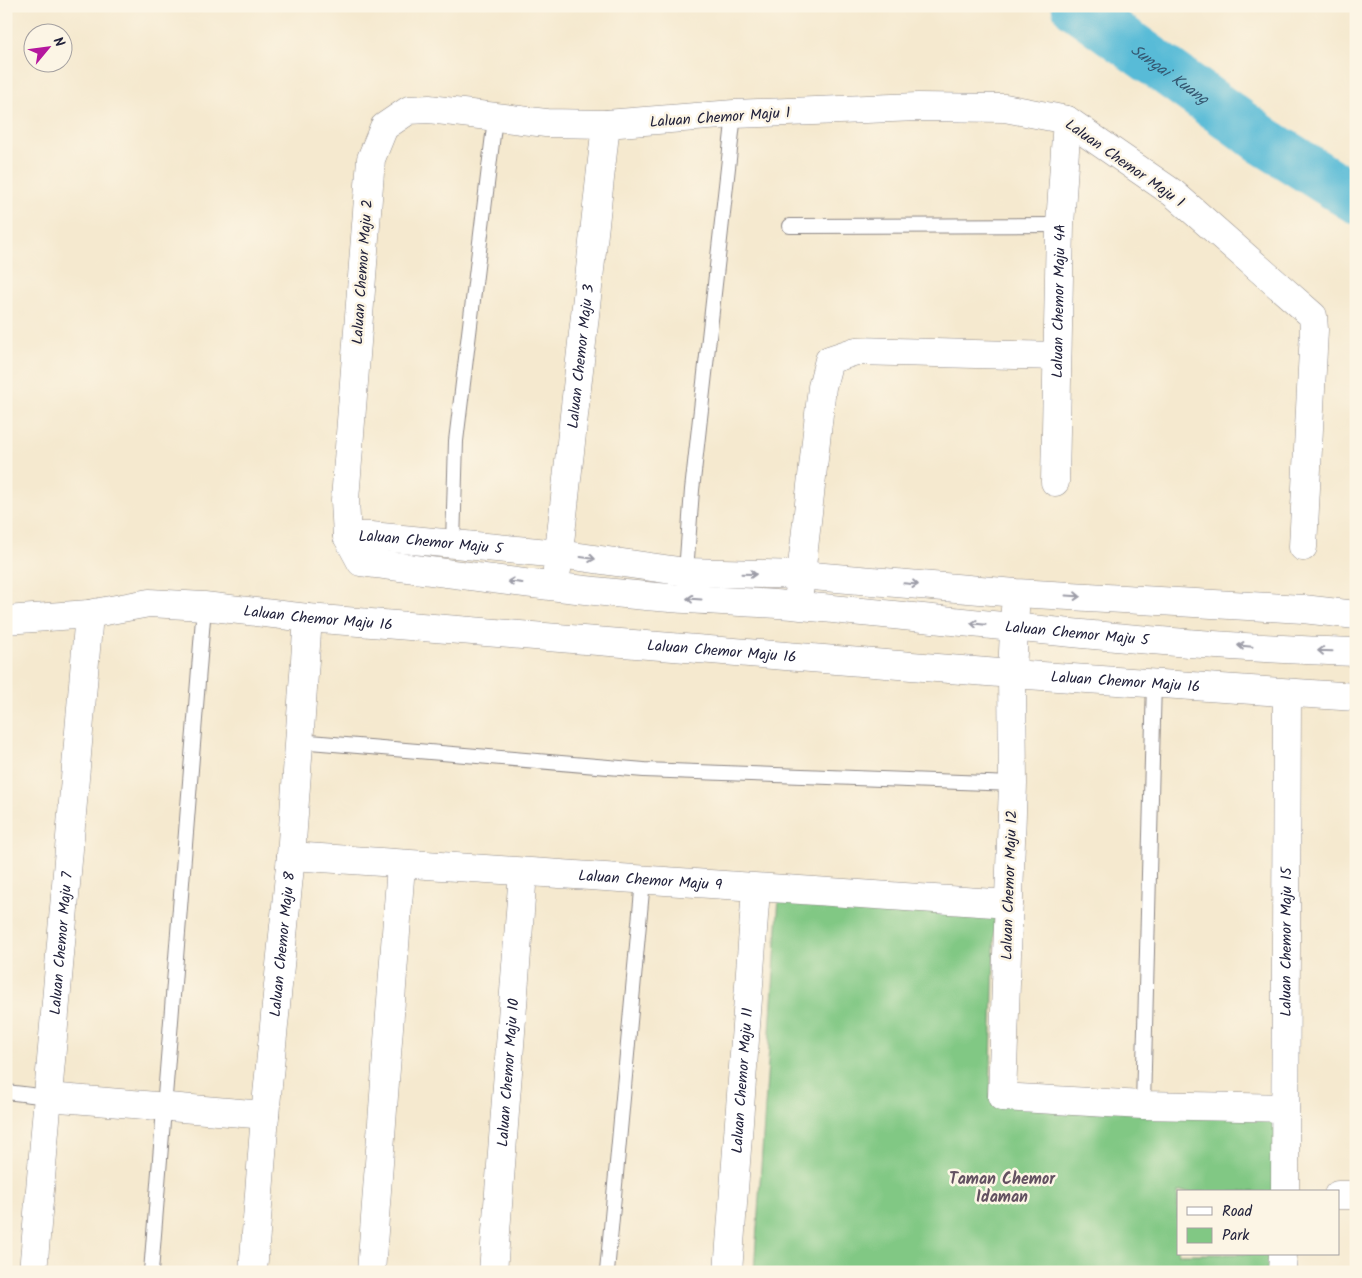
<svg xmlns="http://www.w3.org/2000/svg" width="1362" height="1278" font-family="Kalam,sans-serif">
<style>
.green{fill:#81c884;stroke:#527560}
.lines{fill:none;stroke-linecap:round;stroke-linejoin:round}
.river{stroke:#59bbd7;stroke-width:49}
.lane-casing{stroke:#8c8685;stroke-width:16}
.street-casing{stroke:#8c8685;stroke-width:29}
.lane{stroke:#fff;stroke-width:14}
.street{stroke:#fff;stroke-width:28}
.oneway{stroke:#9c9ca7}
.labels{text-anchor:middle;stroke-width:5;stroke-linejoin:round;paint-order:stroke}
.street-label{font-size:15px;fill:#22223b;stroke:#fcf5e5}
.water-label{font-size:16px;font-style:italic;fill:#355872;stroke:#fcf5e5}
.neighbourhood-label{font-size:16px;font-weight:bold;fill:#625160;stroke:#fcf5e5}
</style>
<rect width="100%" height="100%" fill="#fcf5e5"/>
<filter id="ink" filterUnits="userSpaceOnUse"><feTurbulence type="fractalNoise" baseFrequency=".02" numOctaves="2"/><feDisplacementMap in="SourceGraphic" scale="10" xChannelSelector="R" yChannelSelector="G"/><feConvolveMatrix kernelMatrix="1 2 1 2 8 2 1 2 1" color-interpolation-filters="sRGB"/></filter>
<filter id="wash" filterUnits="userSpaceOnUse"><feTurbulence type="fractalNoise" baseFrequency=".0096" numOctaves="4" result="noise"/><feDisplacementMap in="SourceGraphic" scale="20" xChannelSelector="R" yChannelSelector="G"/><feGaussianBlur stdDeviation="1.12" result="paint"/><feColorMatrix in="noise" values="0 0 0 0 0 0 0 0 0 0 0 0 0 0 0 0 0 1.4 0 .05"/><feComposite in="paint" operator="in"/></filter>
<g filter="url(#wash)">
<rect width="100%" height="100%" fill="#f5e9cf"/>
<path class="green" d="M 779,897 L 995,916 L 990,1101 L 1278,1116 L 1277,1192 L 1178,1192 L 1178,1254 L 1274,1254 L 1273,1272 L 754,1272 Z"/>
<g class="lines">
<path class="river" id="s1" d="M 1076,6 L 1264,141 L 1356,199"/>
</g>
</g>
<g filter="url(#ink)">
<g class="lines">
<defs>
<path id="lane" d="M 790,226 L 1060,225
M 453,543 L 456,441 L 495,118
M 686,572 L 692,490 L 734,114
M 298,741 L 644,770 L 1013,784
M 6,1092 L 48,1097
M 1143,1105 L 1154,682
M 151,1272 L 204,606
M 607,1272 L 643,880"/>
<g id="street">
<path id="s2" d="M 1055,482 L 1060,225 L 1067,120"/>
<path id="s3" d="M 347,536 L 371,536 L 559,554 L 686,572 L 800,575 L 1016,593 L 1303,609 L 1356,615"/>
<path id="s4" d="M 1303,547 L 1314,330 L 1313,316 L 1173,193 L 1067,120 L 1005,108 L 918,107 L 734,114 L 606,124 L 546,123 L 429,109 L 409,110 L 384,127 L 371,159 L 345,500 L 347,536 L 361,562 C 464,575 567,590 670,598 C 714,601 757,602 801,606 C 985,623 1170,647 1356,652"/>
<path id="s5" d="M 557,570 L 606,124"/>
<path d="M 799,593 L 822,387 L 829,360 L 856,351 L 1057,356"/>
<path d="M 1015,609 L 1012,674 L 1013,784 L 1002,1097 L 1143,1105 L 1285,1108"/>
<path id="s6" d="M 6,620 L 89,614 L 149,603 L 204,606 L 308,618 L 1012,674 L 1356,697"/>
<path id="s7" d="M 291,856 L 1009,904"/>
<path d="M 48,1097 L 265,1115"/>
<path id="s8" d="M 1285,1192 L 1287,693"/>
<path d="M 1338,1195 L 1356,1195"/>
<path id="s9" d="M 33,1272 L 89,614"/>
<path id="s10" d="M 253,1272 L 265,1115 L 291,856 L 308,618"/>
<path d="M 371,1272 L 401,865"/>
<path id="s11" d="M 493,1272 L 523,872"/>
<path id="s12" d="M 728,1272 L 756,889"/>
<path d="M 1282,1272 L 1283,1254"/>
</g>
</defs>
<use href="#lane" class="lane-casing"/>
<use href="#street" class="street-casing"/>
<use href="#lane" class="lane"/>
<use href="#street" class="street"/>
</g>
<defs><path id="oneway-shaft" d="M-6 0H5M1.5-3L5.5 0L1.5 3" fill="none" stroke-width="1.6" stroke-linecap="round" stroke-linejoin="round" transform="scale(1.25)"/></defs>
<g class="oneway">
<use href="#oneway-shaft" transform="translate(588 558) rotate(8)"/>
<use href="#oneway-shaft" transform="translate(749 574) rotate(1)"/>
<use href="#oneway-shaft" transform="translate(515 582) rotate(-173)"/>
<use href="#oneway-shaft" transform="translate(911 584) rotate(5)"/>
<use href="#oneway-shaft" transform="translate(1073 596) rotate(3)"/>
<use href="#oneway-shaft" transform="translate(694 599) rotate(-176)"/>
<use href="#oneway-shaft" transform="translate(978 624) rotate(-174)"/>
<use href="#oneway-shaft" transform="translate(1245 646) rotate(-175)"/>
<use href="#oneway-shaft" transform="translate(1325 651) rotate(-178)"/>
</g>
</g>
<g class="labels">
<g class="street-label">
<text transform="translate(720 117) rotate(-4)" y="5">Laluan Chemor Maju 1</text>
<text transform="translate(1125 163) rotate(35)" y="5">Laluan Chemor Maju 1</text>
<text transform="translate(362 272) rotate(-86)" y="5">Laluan Chemor Maju 2</text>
<text dy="5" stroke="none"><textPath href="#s2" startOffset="181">Laluan Chemor Maju 4A</textPath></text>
<text dy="5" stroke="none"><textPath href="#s5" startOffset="215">Laluan Chemor Maju 3</textPath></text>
<text dy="5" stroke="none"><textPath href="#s3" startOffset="84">Laluan Chemor Maju 5</textPath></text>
<text dy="5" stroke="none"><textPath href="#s6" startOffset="314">Laluan Chemor Maju 16</textPath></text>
<text dy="5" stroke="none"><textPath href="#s4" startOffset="2399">Laluan Chemor Maju 5</textPath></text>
<text dy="5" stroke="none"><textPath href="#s6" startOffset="719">Laluan Chemor Maju 16</textPath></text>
<text dy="5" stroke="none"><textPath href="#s6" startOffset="1124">Laluan Chemor Maju 16</textPath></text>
<text dy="5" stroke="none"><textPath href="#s7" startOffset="360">Laluan Chemor Maju 9</textPath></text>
<text transform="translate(1009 885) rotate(-88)" y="5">Laluan Chemor Maju 12</text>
<text dy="5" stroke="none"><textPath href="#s9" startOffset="330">Laluan Chemor Maju 7</textPath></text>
<text dy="5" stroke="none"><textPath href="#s8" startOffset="250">Laluan Chemor Maju 15</textPath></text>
<text dy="5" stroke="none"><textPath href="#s10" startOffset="329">Laluan Chemor Maju 8</textPath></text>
<text dy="5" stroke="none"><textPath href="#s11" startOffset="200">Laluan Chemor Maju 10</textPath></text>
<text dy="5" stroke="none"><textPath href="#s12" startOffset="192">Laluan Chemor Maju 11</textPath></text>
</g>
<g class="water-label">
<text dy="6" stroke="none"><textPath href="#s1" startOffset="116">Sungai Kuang</textPath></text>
</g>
<g class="neighbourhood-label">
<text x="1002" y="1184">Taman Chemor<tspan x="1002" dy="18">Idaman</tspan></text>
</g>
</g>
<rect width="1362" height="1278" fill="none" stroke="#fcf5e5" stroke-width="25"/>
<rect x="1177" y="1190" width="162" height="65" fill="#fcf5e5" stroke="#a5a1a1"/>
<rect x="1187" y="1207" width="25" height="8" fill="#ffffff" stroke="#a5a1a1"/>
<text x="1222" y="1216" font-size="15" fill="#22223b">Road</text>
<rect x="1187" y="1228" width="25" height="15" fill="#81c884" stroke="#a5a1a1"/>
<text x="1222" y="1240" font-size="15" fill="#22223b">Park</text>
<g transform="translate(48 48) rotate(61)"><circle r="24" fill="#fcf5e5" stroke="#a5a1a1"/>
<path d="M0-4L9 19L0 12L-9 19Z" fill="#b5179e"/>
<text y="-8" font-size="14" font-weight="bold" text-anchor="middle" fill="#22223b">N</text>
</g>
</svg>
